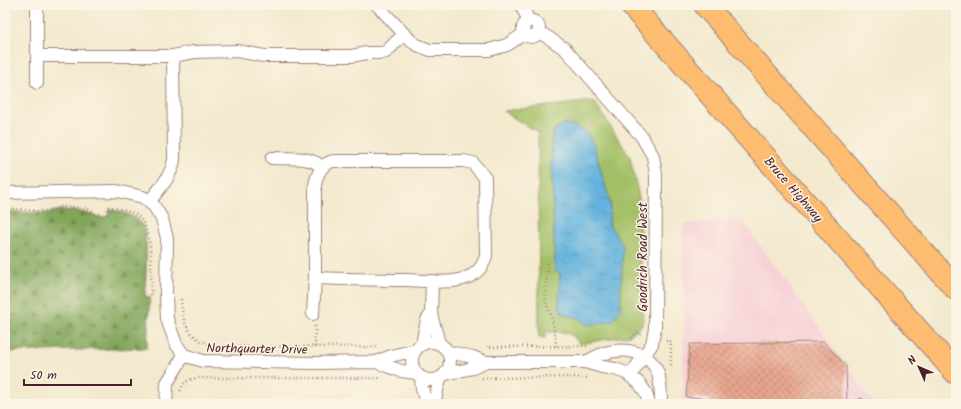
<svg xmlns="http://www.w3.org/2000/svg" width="961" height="409" font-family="Kalam,sans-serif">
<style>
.built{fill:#f6cfd7}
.green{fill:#a3bf65;stroke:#766f48;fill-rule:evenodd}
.forest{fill:url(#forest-firs);stroke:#666242}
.water{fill:url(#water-ripples);stroke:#566984}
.building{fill:url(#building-cross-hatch)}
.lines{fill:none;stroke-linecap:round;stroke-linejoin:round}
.lane-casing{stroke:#9e847c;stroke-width:8}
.street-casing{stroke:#9e847c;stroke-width:14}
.highway-casing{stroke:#9e847c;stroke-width:24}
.path{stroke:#9e847c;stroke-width:2.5;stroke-dasharray:1 3;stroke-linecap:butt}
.lane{stroke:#fff;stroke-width:6}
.street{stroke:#fff;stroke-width:12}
.highway{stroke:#fdbc70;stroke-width:22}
.labels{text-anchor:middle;stroke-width:3;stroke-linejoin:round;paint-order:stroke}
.street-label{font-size:13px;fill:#4a1f2b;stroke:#fcf5e5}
</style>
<defs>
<pattern id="forest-firs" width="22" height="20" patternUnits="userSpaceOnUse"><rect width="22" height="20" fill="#82a65a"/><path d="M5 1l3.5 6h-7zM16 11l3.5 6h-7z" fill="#6c874b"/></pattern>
<pattern id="water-ripples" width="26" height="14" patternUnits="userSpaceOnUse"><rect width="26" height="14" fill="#63b3dd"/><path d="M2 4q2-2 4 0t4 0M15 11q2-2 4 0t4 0" fill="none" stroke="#5491b3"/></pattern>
<pattern id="building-cross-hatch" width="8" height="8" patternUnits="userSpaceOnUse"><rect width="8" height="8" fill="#e9a68e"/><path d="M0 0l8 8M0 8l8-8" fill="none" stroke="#bf8774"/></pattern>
</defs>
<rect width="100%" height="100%" fill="#fcf5e5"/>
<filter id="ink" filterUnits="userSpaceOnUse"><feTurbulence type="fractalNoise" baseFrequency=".025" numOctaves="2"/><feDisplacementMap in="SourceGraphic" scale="8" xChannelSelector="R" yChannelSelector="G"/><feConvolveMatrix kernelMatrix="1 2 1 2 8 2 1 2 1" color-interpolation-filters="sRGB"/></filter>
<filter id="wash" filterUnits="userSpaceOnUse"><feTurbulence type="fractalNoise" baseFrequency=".012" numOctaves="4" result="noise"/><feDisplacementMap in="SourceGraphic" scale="16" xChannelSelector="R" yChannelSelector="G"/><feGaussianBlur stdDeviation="0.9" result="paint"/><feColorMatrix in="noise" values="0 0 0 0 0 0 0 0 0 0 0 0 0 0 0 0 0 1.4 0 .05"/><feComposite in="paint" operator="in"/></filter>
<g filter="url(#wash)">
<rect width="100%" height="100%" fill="#f3e9ce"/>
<path class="built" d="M 742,220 L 874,404 L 682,404 L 684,327 L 683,224 Z"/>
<path class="green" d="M 594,101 L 630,157 L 639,198 L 643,324 L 630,335 L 579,344 C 571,329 561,333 546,332 L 545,338 L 539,337 L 538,133 L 503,111 ZM 551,139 L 610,202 L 609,225 L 623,245 L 579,318 L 565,315 L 559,308 L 560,273 L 555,270 Z"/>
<path class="forest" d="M 110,209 C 121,212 136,215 142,225 C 150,237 145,281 145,296 L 150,297 L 147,348 L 5,352 L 5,211 L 33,213 L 48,213 L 61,210 L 78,211 L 103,218 L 108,216 Z"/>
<path class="water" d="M 564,124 L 575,126 L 586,132 L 593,143 L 610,202 L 609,225 L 623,245 L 620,311 L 612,321 L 587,325 L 579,318 L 565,315 L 559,308 L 560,273 L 555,271 L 551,139 L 555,129 Z"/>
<g id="blocks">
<path class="building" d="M 824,342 L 846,366 L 847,404 L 710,404 L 710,399 L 686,397 L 690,344 Z"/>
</g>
</g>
<g filter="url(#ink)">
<use href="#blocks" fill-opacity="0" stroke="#9e847c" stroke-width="1"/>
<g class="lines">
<defs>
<path id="lane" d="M 861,402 L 863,404"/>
<path id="street" d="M 37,5 L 37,83
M 377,5 L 411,41 L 417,45 L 430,50 L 489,50 L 507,45 L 525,33
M 521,5 L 529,21
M523 29a8 8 0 1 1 16 0a8 8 0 1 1-16 0Z
M 539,32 L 549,38 L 565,49 L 642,137 L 653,156 L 656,175 L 655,328 L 652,344 L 630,376
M 37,56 L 173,56 L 194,52 L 237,51 L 264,56 L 351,56 L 367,53 L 381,53 L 386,52 L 404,34
M 272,158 C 289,159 309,155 322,167
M 5,193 L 117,191 L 143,197 L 154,206 L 162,219 L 167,238 L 166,295 L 167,319 L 176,344 L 184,355 L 203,361 L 314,363 L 376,362 L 391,356 L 416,350
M 149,202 C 160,188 171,177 174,160 L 173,56
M 432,281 L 431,314 L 439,343
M 313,314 L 315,278 C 346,279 377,280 408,280 C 425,281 450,284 466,278 C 477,274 483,267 486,256 L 485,178 L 473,163 L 463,161 L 333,161 C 321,164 317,174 315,185 L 315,278
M412 361a19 19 0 1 1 38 0a19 19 0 1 1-38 0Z
M 422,344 L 427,320 L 431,314
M 448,352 L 473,357 L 486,362 L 585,362 L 602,367 L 615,369 L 626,373 L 639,383 L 646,393 L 649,404
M 376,362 L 401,371 L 416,373
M 585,362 C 591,360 596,356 602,354 C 623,347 649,350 658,373 C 661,383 661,394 661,404
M 446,374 L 473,368 L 486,362
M 421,378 L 422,389 L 427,404
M 166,404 L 167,383 L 184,355
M 434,404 L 440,378"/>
<path id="highway" d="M 631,5 L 956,373
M 705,5 L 956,289"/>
</defs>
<use href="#lane" class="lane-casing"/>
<use href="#street" class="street-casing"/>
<use href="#highway" class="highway-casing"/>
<path class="path" d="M 5,208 L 33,211 L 48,211 L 60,207 L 84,208 L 92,211 L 95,214 L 106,215 L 108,207 C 117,208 126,210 135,214 C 155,226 151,274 151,294 L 154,295
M 548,263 L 545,300 L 551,315 L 555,333 L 556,347
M 181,299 C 183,326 188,339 216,346 L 378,347
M 315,326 L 315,347
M 631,338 L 638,332 L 641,334
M 666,341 L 671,341 L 671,368
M 486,347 L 587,346
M 482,378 L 576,377 L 589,378
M 180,391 C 184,382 188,379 198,378 L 381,378"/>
<use href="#lane" class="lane"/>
<use href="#street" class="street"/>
<use href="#highway" class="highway"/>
</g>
</g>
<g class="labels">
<g class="street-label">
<text transform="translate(794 189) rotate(49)" y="5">Bruce Highway</text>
<text transform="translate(642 257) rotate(-90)" y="5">Goodrich Road West</text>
<text transform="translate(257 348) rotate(1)" y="5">Northquarter Drive</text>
</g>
</g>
<rect width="961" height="409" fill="none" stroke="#fcf5e5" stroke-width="20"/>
<g transform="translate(919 367) rotate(315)" stroke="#fcf5e5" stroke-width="3" paint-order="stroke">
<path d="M0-3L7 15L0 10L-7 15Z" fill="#4a1f2b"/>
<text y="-6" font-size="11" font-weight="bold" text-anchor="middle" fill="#4a1f2b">N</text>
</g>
<path d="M24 379v6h107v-6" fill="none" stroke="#4a1f2b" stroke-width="2"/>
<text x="30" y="379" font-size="12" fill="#4a1f2b" stroke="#fcf5e5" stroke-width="3" paint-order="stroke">50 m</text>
</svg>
